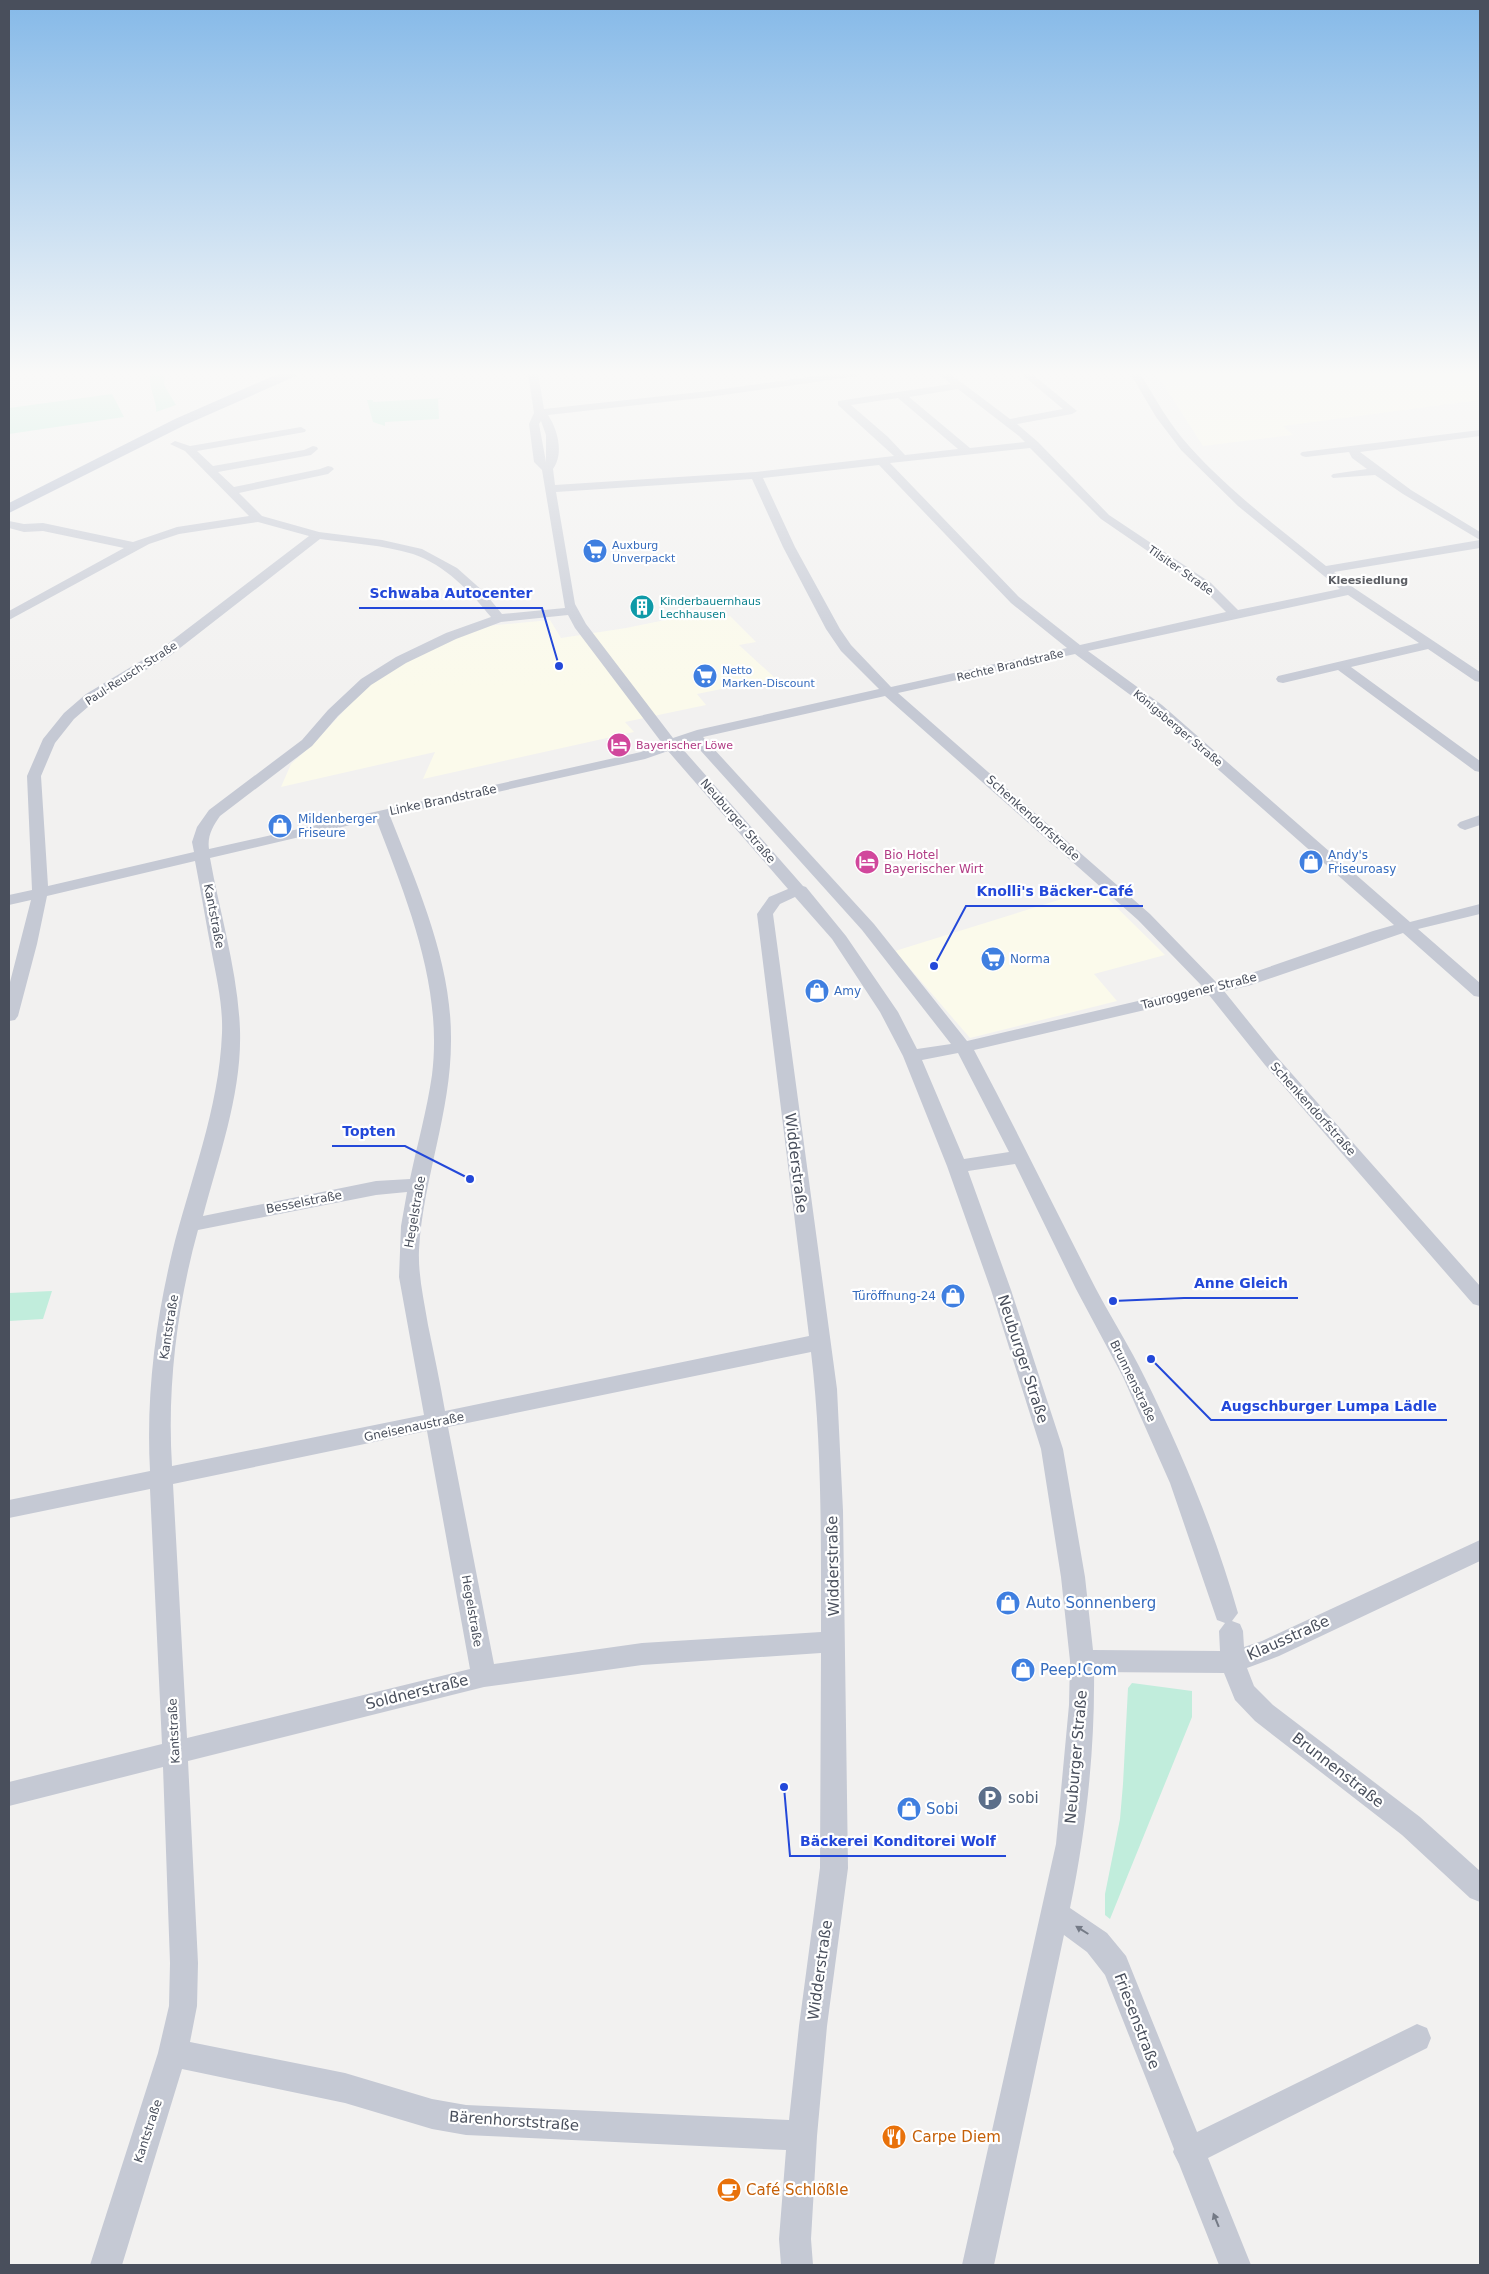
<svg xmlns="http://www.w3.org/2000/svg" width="1489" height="2274" font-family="'DejaVu Sans',sans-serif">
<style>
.commercial{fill:#fbfaeb}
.green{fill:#c1eddc}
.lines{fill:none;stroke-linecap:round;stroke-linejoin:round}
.minor{fill:#c5c9d4;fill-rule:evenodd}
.major{fill:#b1b9cd;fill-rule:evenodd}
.oneway{fill:#747a86}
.labels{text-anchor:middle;stroke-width:4.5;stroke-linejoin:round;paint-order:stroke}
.far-shop-label{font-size:11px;fill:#366cbe;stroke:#fff;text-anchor:start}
.far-street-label{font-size:11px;fill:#494f5c;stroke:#fff}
.far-neighbourhood-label{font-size:11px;font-weight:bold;fill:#5d5f65;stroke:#fff}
.far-culture-label{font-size:11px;fill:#0d838f;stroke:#fff;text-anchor:start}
.far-hotel-label{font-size:11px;fill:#b23c85;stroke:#fff;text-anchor:start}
.street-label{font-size:12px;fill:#494f5c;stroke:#fff}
.shop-label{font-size:12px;fill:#366cbe;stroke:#fff;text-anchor:start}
.hotel-label{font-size:12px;fill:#b23c85;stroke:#fff;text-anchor:start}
.near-street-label{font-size:15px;fill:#494f5c;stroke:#fff}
.near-shop-label{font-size:15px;fill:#366cbe;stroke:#fff;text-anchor:start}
.near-service-label{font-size:15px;fill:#4e5e75;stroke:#fff;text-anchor:start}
.near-food-label{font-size:15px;fill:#c56008;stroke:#fff;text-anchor:start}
.leader{fill:none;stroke:#2348d9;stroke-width:2}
.callout-dot{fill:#2348d9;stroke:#fff;stroke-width:2}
.callout-label{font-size:14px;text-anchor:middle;font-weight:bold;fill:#2348d9;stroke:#fff;stroke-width:4.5;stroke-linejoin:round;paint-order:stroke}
</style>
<rect width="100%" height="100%" fill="#f2f1f0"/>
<path class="commercial" d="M 1156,373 L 1480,373 L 1480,400 L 1283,426 L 1293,435 L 1203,446 Z
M 714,610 L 722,618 L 730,616 L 756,642 L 739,645 L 775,678 L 697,694 L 706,705 L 625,722 L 634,732 L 423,779 L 435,752 L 281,787 L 291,764 L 313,744 L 371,682 L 420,652 L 486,626 L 550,620 L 561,638 L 626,628 Z
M 1097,888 L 1165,955 L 1094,974 L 1117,1001 L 970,1038 L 895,951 Z"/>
<path class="green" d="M 150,373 L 165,373 L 164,385 L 176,405 L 156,412 C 158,404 148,387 150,373 Z
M 112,394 L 124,417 L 9,434 L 9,408 Z
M 446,398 L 438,399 L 439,419 L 385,422 L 385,426 L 373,422 L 367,400 L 373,400 L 373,402 Z
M 52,1291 L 43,1319 L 9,1321 L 9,1293 Z
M 1132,1683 L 1192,1691 L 1192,1717 L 1110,1919 L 1105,1915 L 1105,1894 L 1120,1819 L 1123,1784 L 1128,1688 Z"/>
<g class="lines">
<path class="minor" d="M 528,373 L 538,373 L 544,409 L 709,391 L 837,373 L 863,373 L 858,376 L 709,397 L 548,415 C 558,430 564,454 553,469 L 555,485 L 756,472 L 894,456 L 838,405 L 838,401 L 951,384 L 938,373 L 949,373 L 1010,419 L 1063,409 L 1020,373 L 1031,373 L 1077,411 L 1072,414 L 1017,424 L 1038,442 L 1109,515 L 1211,583 L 1238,610 L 1340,589 L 1238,506 L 1181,450 L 1156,417 L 1130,373 L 1140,373 C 1155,398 1169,424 1189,446 C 1229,491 1279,528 1326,566 L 1480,540 L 1403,494 L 1375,475 L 1333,478 L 1331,476 L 1333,474 L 1367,469 L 1352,458 L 1349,452 L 1306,457 L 1302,456 L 1300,454 L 1302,452 L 1480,430 L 1480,436 L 1360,452 L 1411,490 L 1480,532 L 1480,548 L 1334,572 L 1354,588 L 1480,672 L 1480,682 L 1475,681 L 1428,649 L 1351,667 L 1480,761 L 1480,772 L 1475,771 L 1338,670 L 1283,683 L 1278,682 L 1276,679 L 1278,676 L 1419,643 L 1348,595 L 1088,651 L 1162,705 L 1410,922 L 1480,904 L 1480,914 L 1418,929 L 1480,983 L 1480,997 L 1474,996 L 1403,933 L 1248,986 L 1224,991 L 1277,1057 L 1480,1286 L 1480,1306 L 1473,1304 L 1265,1065 L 1209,995 L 974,1050 C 1016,1129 1055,1209 1096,1289 C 1112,1319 1130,1347 1145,1378 C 1182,1453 1215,1532 1238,1613 L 1232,1621 L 1240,1624 L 1243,1631 L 1244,1647 L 1262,1641 L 1480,1540 L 1480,1561 L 1279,1656 L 1247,1668 L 1254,1686 L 1273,1705 L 1420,1817 L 1480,1871 L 1480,1902 L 1470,1898 L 1402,1835 L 1255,1721 L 1235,1700 L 1224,1673 L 1094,1672 C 1095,1750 1086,1831 1070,1908 L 1107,1933 L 1126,1956 L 1197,2132 L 1417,2024 L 1427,2028 L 1431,2038 L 1427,2048 L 1208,2158 L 1251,2265 L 1219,2265 L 1179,2164 L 1173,2152 L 1174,2149 L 1105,1975 L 1087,1952 L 1064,1935 L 994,2265 L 962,2265 L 1056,1844 L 1069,1705 L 1070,1661 L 1061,1577 L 1041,1449 L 991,1290 L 947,1166 L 903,1056 L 880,1012 L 832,939 L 795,897 L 780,904 L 773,914 L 837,1389 L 843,1511 L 848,1868 L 827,2026 L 817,2136 L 811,2239 L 813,2265 L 781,2265 L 779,2239 L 786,2150 L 466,2135 L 432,2129 L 345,2103 L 182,2069 L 122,2265 L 90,2265 L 158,2053 L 169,2006 L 170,1963 L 163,1767 L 9,1806 L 9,1782 L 162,1744 L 150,1489 L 9,1518 L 9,1500 L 150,1471 C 146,1398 155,1324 172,1253 C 190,1180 219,1110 222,1033 C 223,1006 217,980 212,954 C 206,923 201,892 195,861 L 47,896 L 37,944 L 18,1016 L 15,1020 L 9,1021 L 9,986 L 31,900 L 9,905 L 9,895 L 32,890 L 27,776 L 43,739 L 64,713 L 86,694 L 161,649 L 309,536 L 258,522 L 179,534 L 149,544 L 9,620 L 9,611 L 124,548 L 43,531 L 24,532 L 9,528 L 9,521 L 24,524 L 43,523 L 133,542 L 177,527 L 249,516 L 185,451 L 170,444 L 175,441 L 190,446 L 301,427 L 306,430 L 305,432 L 197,451 L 213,466 L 304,450 L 313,446 L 317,447 L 318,449 L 311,455 L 218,472 L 234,487 L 320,469 L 328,466 L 332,467 L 334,469 L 328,474 L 239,493 L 262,516 L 319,532 L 382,540 L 422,549 L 457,568 L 484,592 L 502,614 L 565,608 L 542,470 L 534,462 L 529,424 L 534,413 ZM 958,389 L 1019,436 L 1025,442 L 970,448 L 909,397 ZM 898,398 L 958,449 L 905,455 L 888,437 L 851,405 ZM 541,421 L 546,435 L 546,462 L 539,424 ZM 1030,448 L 1101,519 L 1203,589 L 1226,612 L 1080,645 L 1019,597 L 890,463 ZM 879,465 L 1011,603 L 1067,648 L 891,687 L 851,645 L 840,629 L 795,547 L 763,478 ZM 752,479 L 783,547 L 826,629 L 841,651 L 879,689 L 697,730 L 673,738 L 586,624 L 575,604 L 556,492 ZM 320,539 C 351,543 383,545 413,554 C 445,565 470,591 491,617 L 446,633 L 396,657 L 361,679 L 328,710 L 302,740 L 209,810 L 197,827 L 192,842 L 194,852 L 48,886 L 41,776 L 55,743 L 74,719 L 96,700 L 171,655 ZM 568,615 L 575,628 L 662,743 L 641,752 L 209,849 C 207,836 213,826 220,816 L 312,746 L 338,716 L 371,685 L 406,663 L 456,639 L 501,622 ZM 1075,654 L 1152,711 L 1394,925 L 1373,931 L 1237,978 L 1217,983 L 1150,914 L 898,693 ZM 885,696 L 1138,920 L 1202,986 L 967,1041 L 874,924 L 703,737 ZM 692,741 L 862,930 L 951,1044 L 917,1049 L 898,1012 L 846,936 L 806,887 L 803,886 L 680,746 ZM 668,751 L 788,889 L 769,897 L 757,914 L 809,1336 L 445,1411 C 440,1382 434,1354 428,1325 C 424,1300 418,1276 419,1250 C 423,1179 451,1113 451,1041 C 452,963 418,887 390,816 L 645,759 ZM 376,819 C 407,900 443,986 432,1075 C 427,1110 417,1145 410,1179 L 376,1181 L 203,1216 C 219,1156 242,1093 240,1030 C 238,972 220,914 210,858 ZM 958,1053 L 1009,1152 L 964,1159 L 922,1060 ZM 1015,1164 L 1076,1289 L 1123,1377 L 1170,1483 L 1217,1620 L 1225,1623 L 1219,1631 L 1220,1651 L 1093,1650 L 1085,1577 L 1063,1449 L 1011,1290 L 968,1171 ZM 407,1192 L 401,1226 L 399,1277 L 424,1415 L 172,1466 C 167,1388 177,1306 198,1230 L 376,1195 ZM 811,1352 C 822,1444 821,1539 821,1632 L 642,1643 L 494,1664 L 448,1427 ZM 427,1431 L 470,1669 L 187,1738 L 173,1484 ZM 821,1653 L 820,1868 L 799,2026 L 789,2120 L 466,2105 L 432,2099 L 345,2073 L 190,2042 L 197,2006 L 198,1963 L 188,1761 L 484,1687 L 642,1665 Z
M 1480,815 L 1480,825 L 1465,830 L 1460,828 L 1457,825 L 1460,822 Z"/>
<path class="major" d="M 280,373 L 297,373 L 296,376 L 185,425 L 9,513 L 9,503 L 175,419 Z"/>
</g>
<defs><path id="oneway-solid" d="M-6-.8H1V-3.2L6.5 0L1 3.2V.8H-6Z" transform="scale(1.25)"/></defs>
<g class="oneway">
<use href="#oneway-solid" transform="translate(1082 1930) rotate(-148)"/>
<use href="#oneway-solid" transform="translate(1216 2220) rotate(-112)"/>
</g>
<linearGradient id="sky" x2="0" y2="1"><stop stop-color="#85b9e8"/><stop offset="0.54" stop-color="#f9f9f8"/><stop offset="1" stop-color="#f9f9f8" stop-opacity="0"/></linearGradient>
<rect width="1489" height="691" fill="url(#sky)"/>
<defs>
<symbol id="supermarket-disc" viewBox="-11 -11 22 22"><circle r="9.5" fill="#3f7fe0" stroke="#fff"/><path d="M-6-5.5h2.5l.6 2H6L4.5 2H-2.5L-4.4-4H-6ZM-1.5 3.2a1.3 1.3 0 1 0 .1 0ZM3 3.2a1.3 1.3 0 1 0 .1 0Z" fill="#fff"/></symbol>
<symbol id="building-disc" viewBox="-11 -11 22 22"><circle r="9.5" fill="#0f9aa8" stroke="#fff"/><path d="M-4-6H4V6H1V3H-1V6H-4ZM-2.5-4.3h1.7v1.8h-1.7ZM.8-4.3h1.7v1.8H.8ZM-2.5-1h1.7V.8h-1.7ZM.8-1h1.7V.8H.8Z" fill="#fff"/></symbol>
<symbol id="hotel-disc" viewBox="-11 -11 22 22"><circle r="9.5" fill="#d1479c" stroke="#fff"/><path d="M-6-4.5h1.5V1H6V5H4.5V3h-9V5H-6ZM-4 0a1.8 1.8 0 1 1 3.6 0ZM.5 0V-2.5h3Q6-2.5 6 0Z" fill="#fff"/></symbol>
<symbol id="shop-disc" viewBox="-11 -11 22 22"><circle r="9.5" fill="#3f7fe0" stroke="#fff"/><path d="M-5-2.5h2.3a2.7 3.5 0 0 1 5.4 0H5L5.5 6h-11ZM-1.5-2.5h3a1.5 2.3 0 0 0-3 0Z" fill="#fff"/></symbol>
<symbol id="parking-disc" viewBox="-11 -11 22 22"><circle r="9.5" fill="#5c6f8a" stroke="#fff"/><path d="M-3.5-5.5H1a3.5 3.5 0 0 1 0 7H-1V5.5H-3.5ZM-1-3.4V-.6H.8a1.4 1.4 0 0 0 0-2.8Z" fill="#fff"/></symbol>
<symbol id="restaurant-disc" viewBox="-11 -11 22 22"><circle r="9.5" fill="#e8710a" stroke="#fff"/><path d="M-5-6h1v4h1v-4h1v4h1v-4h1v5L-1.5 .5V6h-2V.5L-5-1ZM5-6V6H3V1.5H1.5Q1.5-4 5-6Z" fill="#fff"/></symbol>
<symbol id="cafe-disc" viewBox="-11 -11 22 22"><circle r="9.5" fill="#e8710a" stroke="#fff"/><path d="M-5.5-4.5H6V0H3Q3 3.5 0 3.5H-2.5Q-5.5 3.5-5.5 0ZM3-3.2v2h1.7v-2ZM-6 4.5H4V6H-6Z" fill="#fff"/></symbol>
</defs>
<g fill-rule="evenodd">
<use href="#supermarket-disc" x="581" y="537" width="28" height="28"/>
<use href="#building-disc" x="628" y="593" width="28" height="28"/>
<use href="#supermarket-disc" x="691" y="662" width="28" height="28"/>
<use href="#hotel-disc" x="605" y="731" width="28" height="28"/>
<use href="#shop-disc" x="266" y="812" width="28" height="28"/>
<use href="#hotel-disc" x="853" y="848" width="28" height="28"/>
<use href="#shop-disc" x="1297" y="848" width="28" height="28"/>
<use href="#supermarket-disc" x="979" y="945" width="28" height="28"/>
<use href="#shop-disc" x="803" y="977" width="28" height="28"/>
<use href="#shop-disc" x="939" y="1282" width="28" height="28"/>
<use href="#shop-disc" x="994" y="1589" width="28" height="28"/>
<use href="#shop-disc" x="1009" y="1656" width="28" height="28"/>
<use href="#parking-disc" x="976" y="1784" width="28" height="28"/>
<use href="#shop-disc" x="895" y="1795" width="28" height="28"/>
<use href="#restaurant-disc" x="880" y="2123" width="28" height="28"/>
<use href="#cafe-disc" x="715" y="2176" width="28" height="28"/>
</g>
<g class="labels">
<g class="far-shop-label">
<text x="612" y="549">Auxburg<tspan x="612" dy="13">Unverpackt</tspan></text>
<text x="722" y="674">Netto<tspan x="722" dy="13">Marken-Discount</tspan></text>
</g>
<g class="far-street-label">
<text transform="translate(1181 570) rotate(35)" y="4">Tilsiter Straße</text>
<text transform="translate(1010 665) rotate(-13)" y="4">Rechte Brandstraße</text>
<text transform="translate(131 673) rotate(-33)" y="4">Paul-Reusch-Straße</text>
<text transform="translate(1178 728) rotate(40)" y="4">Königsberger Straße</text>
</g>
<g class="far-neighbourhood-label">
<text x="1368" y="584">Kleesiedlung</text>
</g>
<g class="far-culture-label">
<text x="660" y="605">Kinderbauernhaus<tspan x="660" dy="13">Lechhausen</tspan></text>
</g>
<g class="far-hotel-label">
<text x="636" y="749">Bayerischer Löwe</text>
</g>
<g class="street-label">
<text transform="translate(443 800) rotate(-12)" y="4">Linke Brandstraße</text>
<text transform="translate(1033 818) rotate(42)" y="4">Schenkendorfstraße</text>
<text transform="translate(738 821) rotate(49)" y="4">Neuburger Straße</text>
<text transform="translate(214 916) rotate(79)" y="4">Kantstraße</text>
<text transform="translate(1199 991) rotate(-14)" y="4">Tauroggener Straße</text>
<text transform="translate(1313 1109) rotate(48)" y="4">Schenkendorfstraße</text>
<text transform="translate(304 1202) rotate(-11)" y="4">Besselstraße</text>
<text transform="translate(415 1212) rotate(-80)" y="4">Hegelstraße</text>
<text transform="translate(169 1327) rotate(-81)" y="4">Kantstraße</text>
<text transform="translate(1133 1381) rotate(64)" y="4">Brunnenstraße</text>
<text transform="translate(414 1427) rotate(-12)" y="4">Gneisenaustraße</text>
<text transform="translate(472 1611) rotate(80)" y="4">Hegelstraße</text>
<text transform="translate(174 1731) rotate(-93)" y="4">Kantstraße</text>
<text transform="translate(148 2131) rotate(-72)" y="4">Kantstraße</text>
</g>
<g class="shop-label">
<text x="298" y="823">Mildenberger<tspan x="298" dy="14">Friseure</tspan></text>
<text x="1328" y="859">Andy's<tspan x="1328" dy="14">Friseuroasy</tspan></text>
<text x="1010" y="963">Norma</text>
<text x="834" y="995">Amy</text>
<text x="936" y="1300" text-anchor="end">Türöffnung-24</text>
</g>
<g class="hotel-label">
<text x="884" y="859">Bio Hotel<tspan x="884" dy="14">Bayerischer Wirt</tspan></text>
</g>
<g class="near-street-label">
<text transform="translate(796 1163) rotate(83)" y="5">Widderstraße</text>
<text transform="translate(1023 1359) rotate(72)" y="5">Neuburger Straße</text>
<text transform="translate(833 1566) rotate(-91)" y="5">Widderstraße</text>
<text transform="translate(1288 1638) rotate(-24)" y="5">Klausstraße</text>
<text transform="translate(417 1692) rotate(-14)" y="5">Soldnerstraße</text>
<text transform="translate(1076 1757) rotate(-85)" y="5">Neuburger Straße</text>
<text transform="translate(1338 1770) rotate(38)" y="5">Brunnenstraße</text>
<text transform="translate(820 1970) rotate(-82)" y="5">Widderstraße</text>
<text transform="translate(1137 2021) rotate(69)" y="5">Friesenstraße</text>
<text transform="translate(514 2121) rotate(4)" y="5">Bärenhorststraße</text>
</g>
<g class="near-shop-label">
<text x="1026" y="1608">Auto Sonnenberg</text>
<text x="1040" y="1675">Peep!Com</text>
<text x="926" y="1814">Sobi</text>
</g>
<g class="near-service-label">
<text x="1008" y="1803">sobi</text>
</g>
<g class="near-food-label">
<text x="912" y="2142">Carpe Diem</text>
<text x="746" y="2195">Café Schlößle</text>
</g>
</g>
<path class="leader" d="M559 666L542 608H359M934 966L966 906H1143M470 1179L405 1146H332M1113 1301L1184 1298H1298M1151 1359L1211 1420H1447M784 1787L790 1856H1006"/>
<g class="callout-dot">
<circle cx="559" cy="666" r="5"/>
<circle cx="934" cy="966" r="5"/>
<circle cx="470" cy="1179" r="5"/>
<circle cx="1113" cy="1301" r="5"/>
<circle cx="1151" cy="1359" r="5"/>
<circle cx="784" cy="1787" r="5"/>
</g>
<g class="callout-label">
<text x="451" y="598">Schwaba Autocenter</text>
<text x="1055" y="896">Knolli's Bäcker-Café</text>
<text x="369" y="1136">Topten</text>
<text x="1241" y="1288">Anne Gleich</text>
<text x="1329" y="1411">Augschburger Lumpa Lädle</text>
<text x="898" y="1846">Bäckerei Konditorei Wolf</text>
</g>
<rect width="1489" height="2274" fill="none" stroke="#494f5c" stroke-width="20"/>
</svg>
